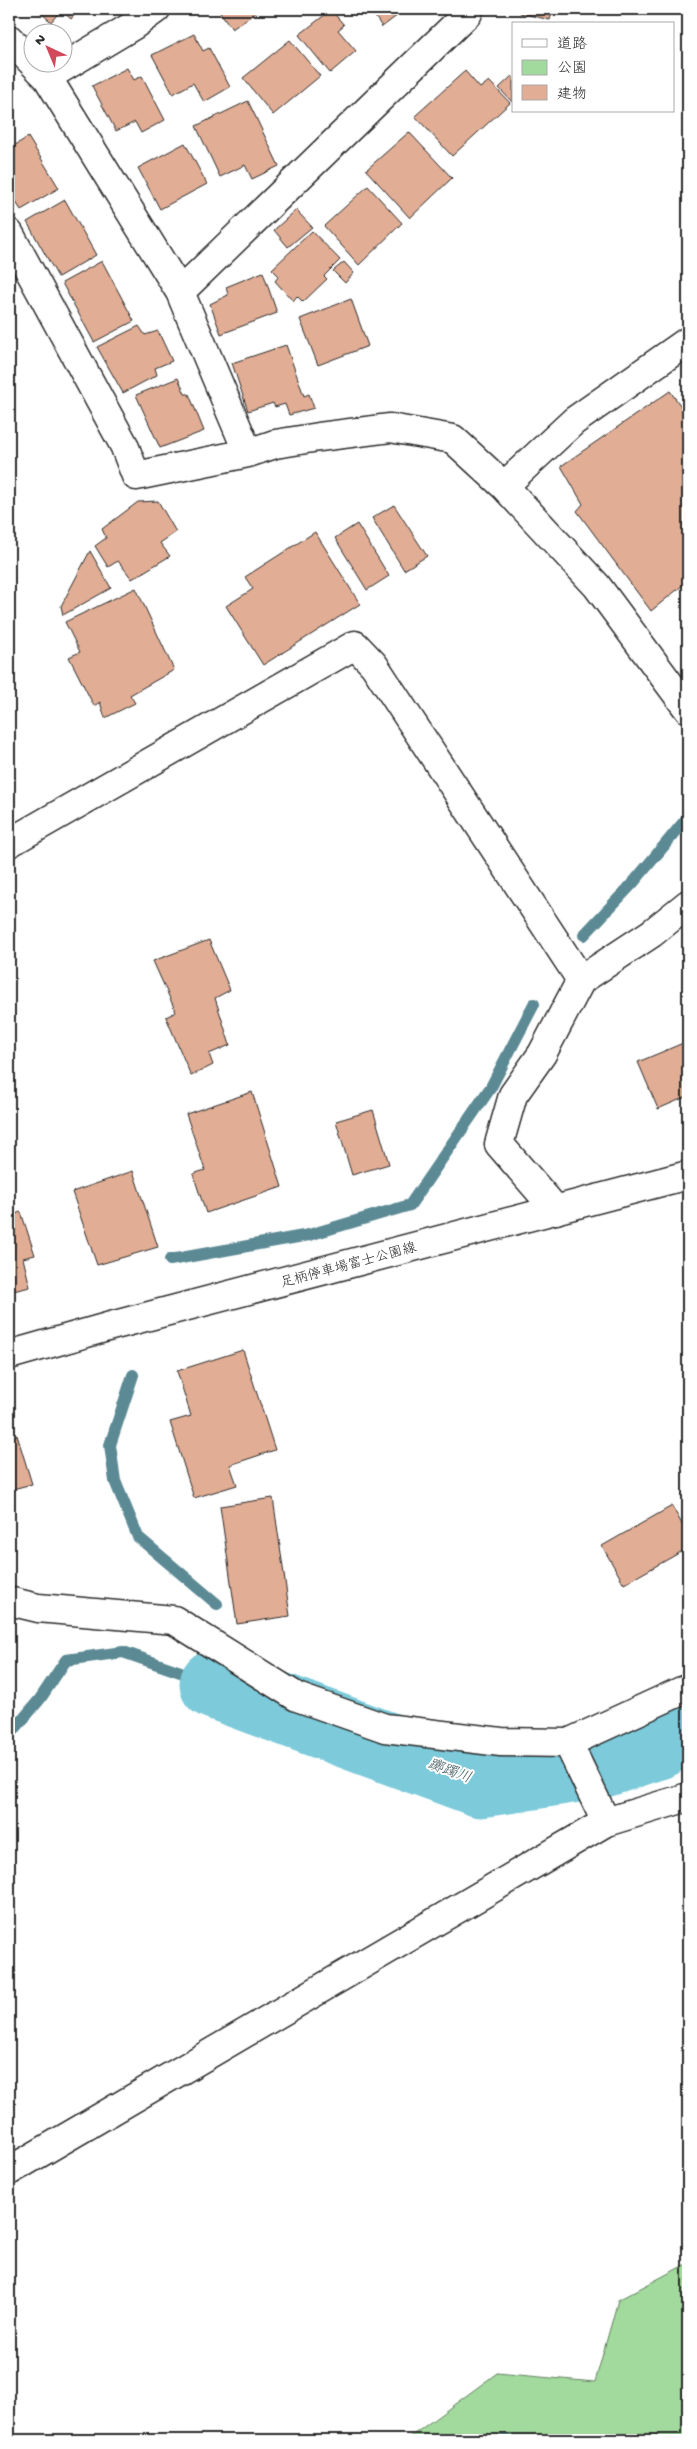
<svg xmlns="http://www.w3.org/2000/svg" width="697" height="2449" font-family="'Gochi Hand','Klee One',sans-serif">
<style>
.green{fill:#a2d99d;stroke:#668264}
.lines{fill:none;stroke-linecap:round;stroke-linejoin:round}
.stream{stroke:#5c8a94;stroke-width:12}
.river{stroke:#7ccada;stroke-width:71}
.building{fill:#e1ad94;stroke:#2b2b2b}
.minor-casing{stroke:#2b2b2b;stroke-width:31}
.secondary-casing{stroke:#2b2b2b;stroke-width:31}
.minor{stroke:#fff;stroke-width:28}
.secondary{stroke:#fff;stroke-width:28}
.labels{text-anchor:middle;stroke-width:4;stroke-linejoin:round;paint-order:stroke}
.street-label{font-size:14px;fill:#2b2b2b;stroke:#fff}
.water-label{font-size:15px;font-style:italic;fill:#435b60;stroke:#fff}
</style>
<rect width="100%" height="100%" fill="#fff"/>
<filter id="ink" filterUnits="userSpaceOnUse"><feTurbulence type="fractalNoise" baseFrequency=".02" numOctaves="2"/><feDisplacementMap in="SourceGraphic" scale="10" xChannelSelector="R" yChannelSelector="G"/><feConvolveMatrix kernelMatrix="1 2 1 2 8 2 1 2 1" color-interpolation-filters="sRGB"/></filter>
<g filter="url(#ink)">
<path class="green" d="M 688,2263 L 688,2440 L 406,2440 L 497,2373 L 595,2382 L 618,2300 Z"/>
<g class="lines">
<path class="stream" d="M 584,935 L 633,883 L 688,817
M 170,1260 L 309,1235 L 410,1205 L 491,1087 L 534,1004
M 133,1375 L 110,1445 L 115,1481 L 138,1537 L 217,1604
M 9,1736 L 40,1699 L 66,1660 L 123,1652 L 215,1684
M 503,2440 L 507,2440"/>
<path class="river" d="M 215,1684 L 481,1782 L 597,1764 L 658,1744 L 688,1726"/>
</g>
<path class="building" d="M 37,9 L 80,9 L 71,19 L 61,10 L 51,22 Z
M 218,9 L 261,9 L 232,29 Z
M 370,9 L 400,9 L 402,12 L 382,27 Z
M 518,9 L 553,9 L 550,20 L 520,13 L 521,9 Z
M 331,10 L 344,25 L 338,30 L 356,51 L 330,73 L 299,35 Z
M 194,34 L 203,51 L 209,48 L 230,87 L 204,102 L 193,83 L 173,94 L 152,55 Z
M 290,40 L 320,76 L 273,115 L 243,78 Z
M 127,68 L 134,80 L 142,76 L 165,120 L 141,133 L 135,122 L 116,131 L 92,86 Z
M 465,71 L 480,88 L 489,81 L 510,103 L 452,156 L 415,116 Z
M 512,76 L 513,77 L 513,103 L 499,88 Z
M 248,101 L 279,166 L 252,179 L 245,165 L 220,177 L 196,126 Z
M 9,103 L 16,119 L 9,123 Z
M 409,132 L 452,178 L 410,218 L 366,170 Z
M 28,137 L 59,188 L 21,210 L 9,191 L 9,149 Z
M 185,143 L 207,184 L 160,209 L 138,168 Z
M 368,186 L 402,223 L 359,265 L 324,226 Z
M 65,200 L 96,255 L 58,277 L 27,222 Z
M 296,210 L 312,227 L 288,247 L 274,230 Z
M 312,231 L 340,260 L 324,276 L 327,279 L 303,302 L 297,296 L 293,301 L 275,281 L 279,276 L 272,269 Z
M 102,261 L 134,321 L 94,342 L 62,283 Z
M 344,262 L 354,273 L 345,283 L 333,271 Z
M 263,272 L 277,313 L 221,334 L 210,304 L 228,295 L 226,287 Z
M 351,299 L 368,346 L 318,365 L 300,319 Z
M 139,326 L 145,335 L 158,331 L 172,361 L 155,368 L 157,375 L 123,393 L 97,347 Z
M 286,345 L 304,396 L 309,394 L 314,408 L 289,415 L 285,404 L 275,407 L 273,403 L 248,411 L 232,363 Z
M 178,378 L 185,394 L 189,394 L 204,431 L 160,448 L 136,395 Z
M 670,391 L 688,416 L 688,581 L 651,611 L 577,511 L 583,504 L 561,466 Z
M 158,501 L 176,532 L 160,543 L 170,556 L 132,579 L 118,561 L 108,567 L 95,546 L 106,538 L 102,529 L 138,502 Z
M 394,505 L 427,556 L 404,570 L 372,518 Z
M 357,524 L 389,576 L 367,590 L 335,538 Z
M 315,532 L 360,604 L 263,665 L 226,606 L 253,589 L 245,577 Z
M 90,551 L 111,588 L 63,615 L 61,606 Z
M 136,588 L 174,670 L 130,695 L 135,703 L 105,718 L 100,702 L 94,706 L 69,657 L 80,652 L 65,622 Z
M 209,940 L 230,990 L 215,998 L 230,1045 L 209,1054 L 213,1065 L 191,1076 L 166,1017 L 176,1012 L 153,961 Z
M 688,1041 L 688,1096 L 658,1109 L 638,1062 Z
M 252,1092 L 282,1187 L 206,1213 L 193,1174 L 205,1170 L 186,1114 Z
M 373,1110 L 389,1164 L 352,1175 L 336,1121 Z
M 133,1171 L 158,1247 L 97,1265 L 72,1192 Z
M 21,1212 L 35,1255 L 23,1258 L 30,1287 L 9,1292 L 9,1216 Z
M 243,1350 L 275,1450 L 230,1465 L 237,1485 L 194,1498 L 170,1422 L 191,1416 L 177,1371 Z
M 17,1435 L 32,1484 L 9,1490 L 9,1439 Z
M 273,1498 L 290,1616 L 237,1624 L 220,1506 Z
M 672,1506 L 688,1535 L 688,1548 L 624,1584 L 602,1546 Z"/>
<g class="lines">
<defs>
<path id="minor" d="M 9,39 L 47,77 L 180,292 L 248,453
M 47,77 L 134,25 L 156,9
M 9,233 L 124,445 L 136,476 L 248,453 L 275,444 L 319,437 L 390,428 L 453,439 L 504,486 L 597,586 L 688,709
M 180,292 L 468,13 L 469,9
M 504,486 L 574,421 L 688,341
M 9,843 L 355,645 L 374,665 L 581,980
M 556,1210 L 499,1144 L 513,1095 L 542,1054 L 581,980 L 652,933 L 688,904
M 9,1601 L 38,1608 L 174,1620 L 297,1697 L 385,1728 L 501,1742 L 568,1743 L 688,1688
M 568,1743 L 606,1822
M 9,2171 L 606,1822 L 688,1797"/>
<path id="secondary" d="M 9,1355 L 111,1326 L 688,1175"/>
</defs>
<use href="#minor" class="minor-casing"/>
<use href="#secondary" class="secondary-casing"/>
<use href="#minor" class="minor"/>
<use href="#secondary" class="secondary"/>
</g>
</g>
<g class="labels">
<g class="street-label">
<text transform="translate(348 1264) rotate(-15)" y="5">足柄停車場富士公園線</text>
</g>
<g class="water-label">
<text transform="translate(450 1770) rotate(20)" y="5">躑躅川</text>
</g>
</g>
<rect width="697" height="2449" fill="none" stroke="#fff" stroke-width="30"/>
<rect x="15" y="15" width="667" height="2419" fill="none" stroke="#2b2b2b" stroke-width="2" filter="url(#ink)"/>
<rect x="512" y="22" width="162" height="90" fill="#ffffff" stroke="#aaaaaa"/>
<rect x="522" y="39" width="25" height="8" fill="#ffffff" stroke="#aaaaaa"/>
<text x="557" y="48" font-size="15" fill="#2b2b2b">道路</text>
<rect x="522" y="60" width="25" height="15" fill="#a2d99d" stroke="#aaaaaa"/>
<text x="557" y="72" font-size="15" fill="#2b2b2b">公園</text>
<rect x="522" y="85" width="25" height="15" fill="#e1ad94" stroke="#aaaaaa"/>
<text x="557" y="98" font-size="15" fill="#2b2b2b">建物</text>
<g transform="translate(48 48) rotate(316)"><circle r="24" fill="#ffffff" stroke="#aaaaaa"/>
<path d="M0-4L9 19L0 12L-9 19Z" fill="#d1495b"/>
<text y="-8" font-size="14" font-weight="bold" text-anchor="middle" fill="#2b2b2b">N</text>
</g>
</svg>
